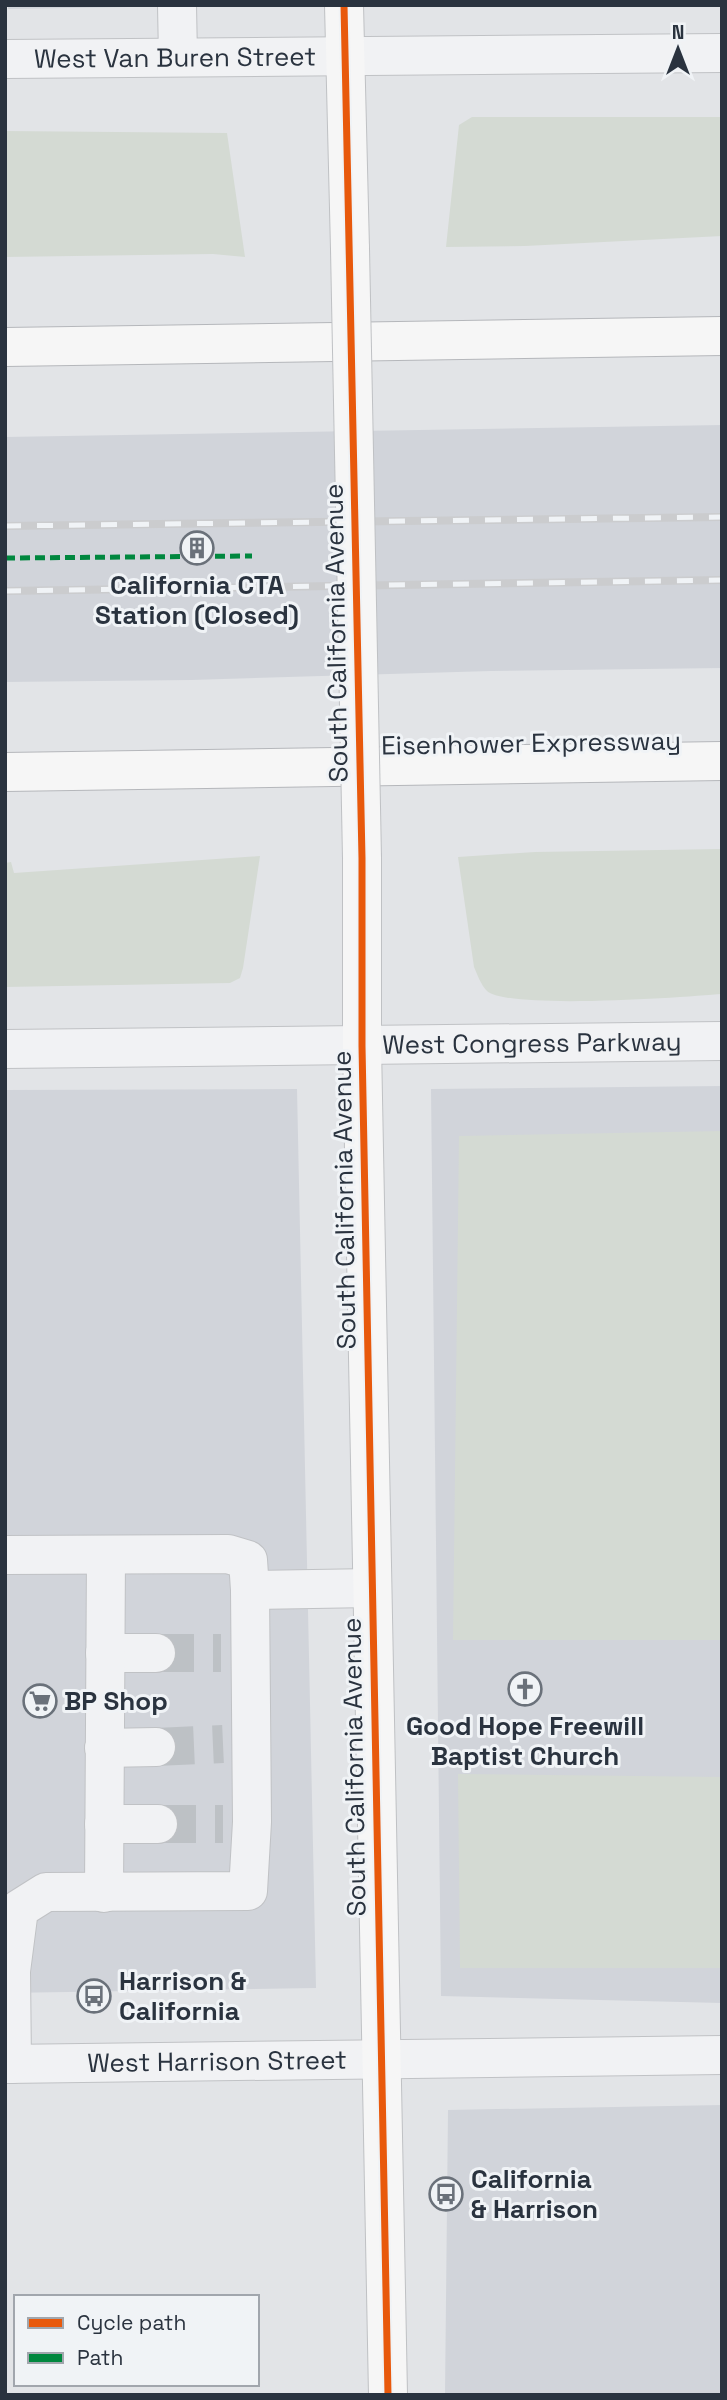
<svg xmlns="http://www.w3.org/2000/svg" width="727" height="2400" font-family="'Space Grotesk',sans-serif">
<style>
.built{fill:#d1d4da}
.green{fill:#d4dad3}
.lines{fill:none;stroke-linecap:round;stroke-linejoin:round}
.minor-tunnel{stroke:#bdc1c5;stroke-width:38;stroke-dasharray:38 19;stroke-linecap:butt}
.minor-casing{stroke:#c0c2c5;stroke-width:40}
.major-casing{stroke:#bfc1c4;stroke-width:40}
.highway-casing{stroke:#b5b7bb;stroke-width:40}
.minor{stroke:#f1f2f4;stroke-width:38}
.major{stroke:#f6f6f6;stroke-width:38}
.highway{stroke:#f6f6f6;stroke-width:38}
.rail-casing{stroke:#cbccce;stroke-width:8}
.rail{stroke:#f0f3f6;stroke-width:5;stroke-dasharray:16;stroke-linecap:butt}
.major-bridge-casing{stroke:#bfc1c4;stroke-width:40;stroke-linecap:butt}
.major-bridge{stroke:#f6f6f6;stroke-width:38}
.quiet{stroke:#00873e;stroke-width:5;stroke-dasharray:10 5;stroke-linecap:butt}
.cycleway-casing{stroke:#f0f3f6;stroke-width:11}
.cycleway{stroke:#e8590c;stroke-width:7}
.labels{text-anchor:middle;stroke-width:6;stroke-linejoin:round;paint-order:stroke}
.street-label{font-size:26px;fill:#2a333f;stroke:#f0f3f6}
.poi-label{font-size:26px;font-weight:bold;fill:#2a333f;stroke:#f0f3f6;text-anchor:start}
</style>
<rect width="100%" height="100%" fill="#e2e4e7"/>
<path class="built" d="M 8,5 L 249,5 L 8,9 Z
M 722,425 L 722,668 L 491,671 L 191,680 L 5,682 L 5,437 Z
M 722,1086 L 722,2003 L 441,1996 L 431,1089 Z
M 297,1089 L 316,1988 L 5,1993 L 5,1090 Z
M 722,2105 L 722,2395 L 445,2395 L 448,2110 Z"/>
<path class="green" d="M 472,117 L 722,117 L 722,236 L 525,246 L 446,247 L 459,125 Z
M 5,131 L 227,133 L 245,257 L 213,254 L 5,257 Z
M 722,849 L 722,994 C 686,997 508,1010 487,991 C 481,985 477,974 474,967 L 458,857 L 535,852 Z
M 260,856 L 243,968 L 240,978 L 230,983 L 5,987 L 5,863 L 11,862 L 14,873 Z
M 722,1131 L 722,1640 L 453,1640 L 459,1136 Z
M 458,1774 L 722,1777 L 722,1968 L 460,1968 Z"/>
<g class="lines">
<path class="minor-tunnel" d="M 156,1653 L 221,1653
M 156,1747 L 223,1744
M 158,1824 L 223,1824"/>
<defs>
<g id="minor">
<path d="M 177,5 L 178,57"/>
<path id="s1" d="M 5,59 L 722,53"/>
<path id="s2" d="M 5,1049 L 722,1041"/>
<path d="M 5,1555 L 228,1554 L 248,1560 L 250,1590"/>
<path d="M 105,1653 L 156,1653"/>
<path d="M 104,1748 L 156,1747"/>
<path d="M 104,1824 L 158,1824"/>
<path d="M 104,1893 L 106,1555"/>
<path id="s3" d="M 5,2064 L 722,2055"/>
<path d="M 12,2064 L 11,1971 L 19,1909 L 46,1892 L 248,1891 L 252,1822 L 250,1590 L 372,1588"/>
</g>
<path id="major" d="M 344,5 L 350,249
M 362,858 L 362,1046 L 388,2395"/>
<path id="highway" d="M 5,347 L 722,336
M 5,772 L 722,761"/>
</defs>
<use href="#minor" class="minor-casing"/>
<use href="#major" class="major-casing"/>
<use href="#highway" class="highway-casing"/>
<use href="#minor" class="minor"/>
<use href="#major" class="major"/>
<use href="#highway" class="highway"/>
<defs>
<path id="rail" d="M 5,526 L 722,517
M 5,591 L 722,580"/>
</defs>
<use href="#rail" class="rail-casing"/>
<use href="#rail" class="rail"/>
<defs>
<path id="major-bridge" d="M 350,249 L 362,858"/>
</defs>
<use href="#major-bridge" class="major-bridge-casing"/>
<use href="#major-bridge" class="major-bridge"/>
<path class="quiet" d="M 5,558 L 252,556"/>
<defs>
<path id="cycleway" d="M 344,5 L 362,858 L 362,1046 L 388,2395"/>
</defs>
<use href="#cycleway" class="cycleway-casing"/>
<use href="#cycleway" class="cycleway"/>
</g>
<defs>
<symbol id="building-ring" viewBox="-11 -11 22 22"><circle r="9.5" fill="#f0f3f6" stroke="#6a717a" stroke-width="1.5"/><path d="M-4-6H4V6H1V3H-1V6H-4ZM-2.5-4.3h1.7v1.8h-1.7ZM.8-4.3h1.7v1.8H.8ZM-2.5-1h1.7V.8h-1.7ZM.8-1h1.7V.8H.8Z" fill="#6a717a"/></symbol>
<symbol id="church-ring" viewBox="-11 -11 22 22"><circle r="9.5" fill="#f0f3f6" stroke="#6a717a" stroke-width="1.5"/><path d="M-1.2-6h2.4v3.5h3.3v2.4h-3.3V6h-2.4V-.1h-3.3v-2.4h3.3Z" fill="#6a717a"/></symbol>
<symbol id="supermarket-ring" viewBox="-11 -11 22 22"><circle r="9.5" fill="#f0f3f6" stroke="#6a717a" stroke-width="1.5"/><path d="M-6-5.5h2.5l.6 2H6L4.5 2H-2.5L-4.4-4H-6ZM-1.5 3.2a1.3 1.3 0 1 0 .1 0ZM3 3.2a1.3 1.3 0 1 0 .1 0Z" fill="#6a717a"/></symbol>
<symbol id="bus-ring" viewBox="-11 -11 22 22"><circle r="9.5" fill="#f0f3f6" stroke="#6a717a" stroke-width="1.5"/><path d="M-5-6H5V4H4V6H2V4H-2V6H-4V4H-5ZM-3.5-4V0h7V-4ZM-3.5 1.2v1.5H-2V1.2ZM2 1.2v1.5H3.5V1.2Z" fill="#6a717a"/></symbol>
</defs>
<g fill-rule="evenodd">
<use href="#building-ring" x="178" y="529" width="38" height="38"/>
<use href="#church-ring" x="506" y="1670" width="38" height="38"/>
<use href="#supermarket-ring" x="21" y="1682" width="38" height="38"/>
<use href="#bus-ring" x="75" y="1977" width="38" height="38"/>
<use href="#bus-ring" x="427" y="2175" width="38" height="38"/>
</g>
<g class="labels">
<g class="street-label">
<text dy="9" stroke="none"><textPath href="#s1" startOffset="170">West Van Buren Street</textPath></text>
<text transform="translate(336 633) rotate(-91)" y="9">South California Avenue</text>
<text transform="translate(531 743) rotate(-1)" y="9">Eisenhower Expressway</text>
<text dy="9" stroke="none"><textPath href="#s2" startOffset="527">West Congress Parkway</textPath></text>
<text transform="translate(344 1200) rotate(-91)" y="9">South California Avenue</text>
<text transform="translate(354 1767) rotate(-91)" y="9">South California Avenue</text>
<text dy="9" stroke="none"><textPath href="#s3" startOffset="212">West Harrison Street</textPath></text>
</g>
<g class="poi-label">
<text x="197" y="594" text-anchor="middle">California CTA<tspan x="197" dy="30">Station (Closed)</tspan></text>
<text x="64" y="1710">BP Shop</text>
<text x="525" y="1735" text-anchor="middle">Good Hope Freewill<tspan x="525" dy="30">Baptist Church</tspan></text>
<text x="119" y="1990">Harrison &amp;<tspan x="119" dy="30">California</tspan></text>
<text x="471" y="2188">California<tspan x="471" dy="30">&amp; Harrison</tspan></text>
</g>
</g>
<rect width="727" height="2400" fill="none" stroke="#2a333f" stroke-width="14"/>
<rect x="14" y="2295" width="245" height="91" fill="#f0f3f6" stroke="#a1a6ad" stroke-width="2"/>
<rect x="28" y="2318" width="35" height="10" fill="#e8590c" stroke="#a1a6ad" stroke-width="2"/>
<text x="77" y="2330" font-size="21" fill="#2a333f">Cycle path</text>
<rect x="28" y="2353" width="35" height="10" fill="#00873e" stroke="#a1a6ad" stroke-width="2"/>
<text x="77" y="2365" font-size="21" fill="#2a333f">Path</text>
<g transform="translate(678 49)" stroke="#f0f3f6" stroke-width="5" paint-order="stroke">
<path d="M0-5L12 26L0 18L-12 26Z" fill="#2a333f"/>
<text y="-10" font-size="19" font-weight="bold" text-anchor="middle" fill="#2a333f">N</text>
</g>
</svg>
